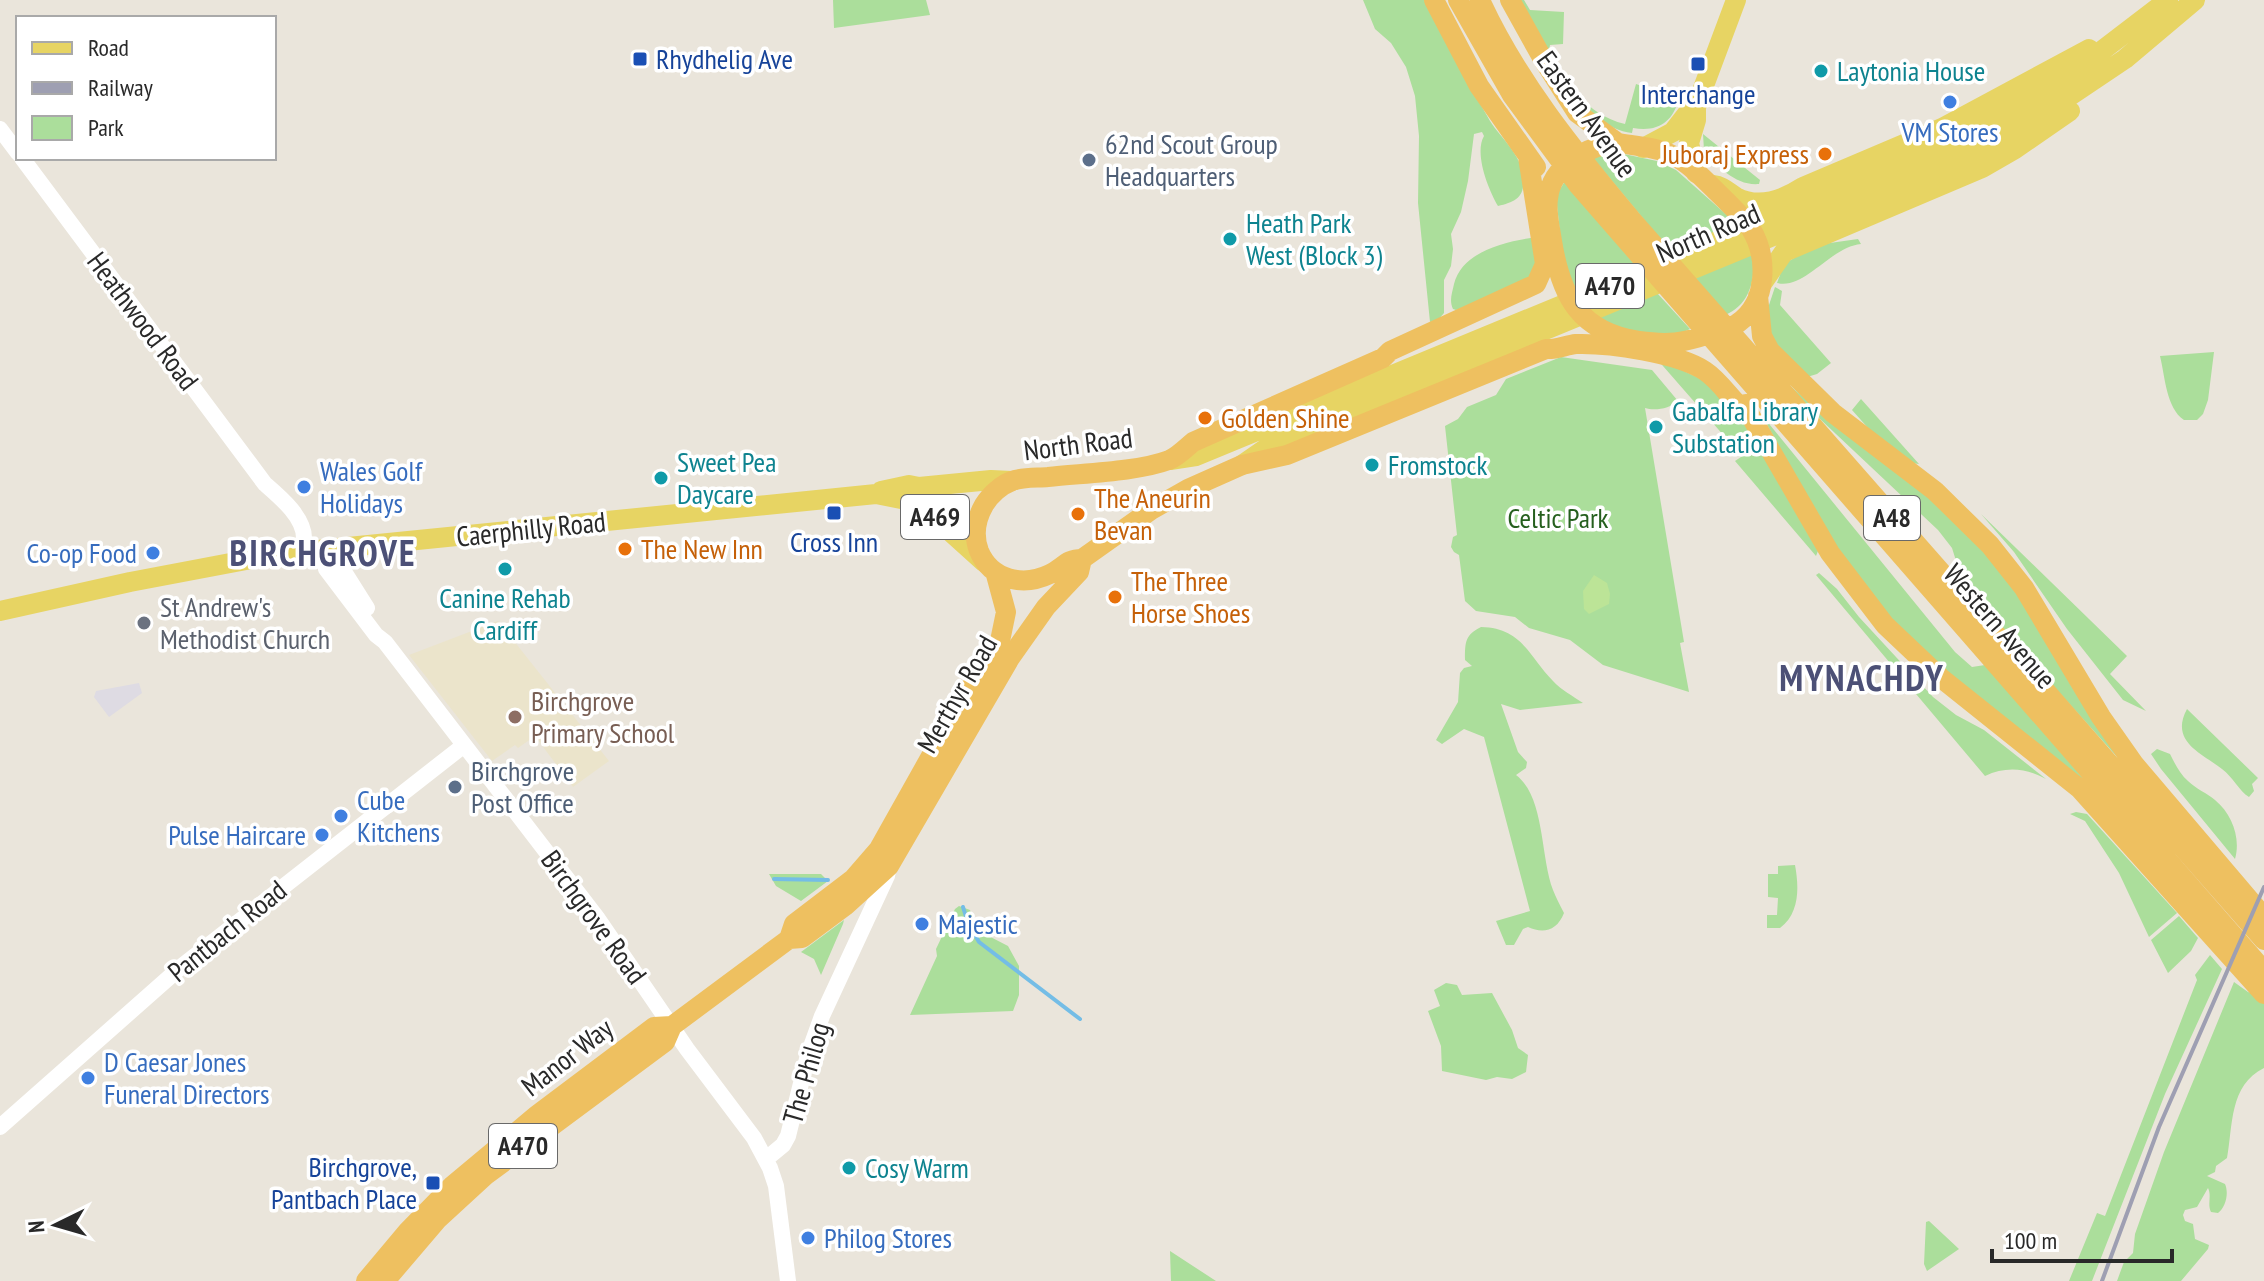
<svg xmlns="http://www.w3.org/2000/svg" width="2264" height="1281" font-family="'PT Sans Narrow',sans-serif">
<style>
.industrial{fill:#dedbe3}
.education{fill:#ebe4cb}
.green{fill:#abde9b}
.pitch{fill:#bce497}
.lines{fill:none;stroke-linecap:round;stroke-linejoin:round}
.stream{stroke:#74bde6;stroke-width:4}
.tertiary{stroke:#fff;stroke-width:16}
.primary{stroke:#e7d463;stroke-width:20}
.trunk{stroke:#eec060;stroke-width:20}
.rail{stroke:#9e9fb2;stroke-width:4}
.transit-dot{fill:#1a4fb4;stroke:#fff;stroke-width:3}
.culture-dot{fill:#0f9aa8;stroke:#fff;stroke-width:3}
.shop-dot{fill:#3f7fe0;stroke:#fff;stroke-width:3}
.food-dot{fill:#e8710a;stroke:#fff;stroke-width:3}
.service-dot{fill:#5c6f8a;stroke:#fff;stroke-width:3}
.worship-dot{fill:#6b7280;stroke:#fff;stroke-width:3}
.education-dot{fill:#8d6e63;stroke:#fff;stroke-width:3}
.labels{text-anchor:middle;stroke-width:7;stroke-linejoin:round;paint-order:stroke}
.shield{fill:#fff;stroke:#696969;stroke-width:2}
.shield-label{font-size:26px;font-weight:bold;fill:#292929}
.transit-label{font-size:28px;fill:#164399;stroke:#fff}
.culture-label{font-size:28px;fill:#0d838f;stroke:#fff;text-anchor:start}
.street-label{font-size:28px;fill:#292929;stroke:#fff}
.shop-label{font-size:28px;fill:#366cbe;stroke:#fff;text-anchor:start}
.service-label{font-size:28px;fill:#4e5e75;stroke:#fff;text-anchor:start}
.food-label{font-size:28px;fill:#c56008;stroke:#fff;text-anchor:start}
.park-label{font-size:28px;fill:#26601e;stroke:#fff}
.worship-label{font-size:28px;fill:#5b616d;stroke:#fff;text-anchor:start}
.education-label{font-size:28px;fill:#785e54;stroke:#fff;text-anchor:start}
.district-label{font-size:36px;font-weight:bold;letter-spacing:2px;fill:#4c5076;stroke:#fff}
</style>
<rect width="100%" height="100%" fill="#eae5db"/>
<path class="industrial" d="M 139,683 L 142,693 L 109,717 L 94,697 L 96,691 Z"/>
<path class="education" d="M 498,621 L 609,761 L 573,787 L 535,736 L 518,748 L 515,745 L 492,761 L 409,655 Z"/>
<path class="green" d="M 833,0 L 926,0 L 930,15 L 834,28 Z
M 1363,0 L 1424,0 C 1445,41 1467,81 1490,121 C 1502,140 1522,154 1523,179 C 1525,198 1514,202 1498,206 C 1488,189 1474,153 1484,136 L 1482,132 L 1474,134 L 1468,181 L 1461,212 L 1451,234 L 1453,249 L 1451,266 L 1444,280 L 1444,313 L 1438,320 L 1430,322 L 1418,203 L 1419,136 L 1415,96 L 1406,67 L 1391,43 L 1375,29 Z
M 1519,0 L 1524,0 L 1530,10 L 1564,12 L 1563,44 L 1550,45 L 1549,50 C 1570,84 1584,114 1625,124 L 1636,84 L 1679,99 C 1672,123 1658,132 1633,128 L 1632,133 C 1580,127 1544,42 1519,0 Z
M 1703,134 L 1760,180 L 1759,184 C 1736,186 1718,167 1704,150 Z
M 1619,153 L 1657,161 L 1676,170 L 1737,224 L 1671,252 L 1593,158 L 1597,155 Z
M 1565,181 L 1636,266 L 1575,292 L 1563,260 L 1556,196 Z
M 1537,237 L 1537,263 L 1525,284 L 1456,310 L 1453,309 C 1449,300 1452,294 1454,284 C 1462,251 1507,241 1537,237 Z
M 1858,239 L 1861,244 C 1830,247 1805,290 1777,283 L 1784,264 L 1816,245 Z
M 1753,254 C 1756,278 1750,305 1725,315 L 1692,279 Z
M 1775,287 L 1782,291 L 1780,305 L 1831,363 L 1817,374 L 1807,377 L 1769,336 L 1769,305 Z
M 1657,293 L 1690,329 L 1677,335 L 1619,330 L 1597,318 Z
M 2214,352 L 2208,400 L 2203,414 L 2197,420 L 2184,420 C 2166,408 2165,376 2160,356 Z
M 1561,357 L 1652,370 L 1678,401 C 1670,409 1654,411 1645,408 L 1684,642 L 1680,643 L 1689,692 L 1603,665 L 1570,640 L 1529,628 L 1515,617 L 1476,611 L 1465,601 L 1459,555 L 1454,552 L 1451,547 L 1453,537 L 1457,535 L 1445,426 L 1458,419 L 1467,407 L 1496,395 L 1506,379 Z
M 1656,358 L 1718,387 L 1749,431 L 1744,445 L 1739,447 L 1732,445 Z
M 1788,384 C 1847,437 1916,479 1970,537 C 2034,604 2078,690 2127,768 L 1964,586 L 1952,548 L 1938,530 L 1803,403 Z
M 1861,399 L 1919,464 L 1912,463 L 1869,429 L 1852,410 Z
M 1761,414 L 1955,652 L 1972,667 L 1985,665 L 2089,785 C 2022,728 1948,680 1888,615 C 1835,557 1800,482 1761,414 Z
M 1758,451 L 1761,452 L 1818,551 L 1816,556 L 1735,461 L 1747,453 Z
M 1981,514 L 2127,656 L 2110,674 L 2146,711 L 2123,700 L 2067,629 L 2014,552 Z
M 1819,573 L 1837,589 L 1859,617 L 1933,697 L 1956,715 L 1984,730 L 2046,779 C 2026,768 2006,766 1985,776 L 1816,575 Z
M 1481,627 C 1522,628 1528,655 1553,681 C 1561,690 1573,696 1583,703 L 1520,710 L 1501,704 L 1518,752 L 1527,762 L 1526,768 L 1516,775 C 1545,797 1540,855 1553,890 C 1556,898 1560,905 1564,913 C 1557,931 1543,934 1528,927 L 1523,929 L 1514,945 L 1506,945 L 1496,921 L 1530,911 L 1484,737 L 1464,729 L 1442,744 L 1436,740 L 1458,702 L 1460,673 L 1464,668 L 1472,666 L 1465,660 C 1465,642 1465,635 1481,627 Z
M 2187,709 L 2258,778 L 2252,784 L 2254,791 L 2249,797 C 2239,791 2233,777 2222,769 C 2203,754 2169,742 2187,709 Z
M 2157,749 L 2170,754 C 2175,764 2180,774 2188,781 C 2196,789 2207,793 2215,800 C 2232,814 2241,838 2235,859 L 2161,769 L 2151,754 Z
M 2076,812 L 2087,814 L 2177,913 L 2149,937 L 2119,873 L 2085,821 L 2070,814 Z
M 1795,865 C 1799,887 1800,913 1780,928 L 1767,928 L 1767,915 L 1777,915 L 1778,898 L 1768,897 L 1768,874 L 1778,874 L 1778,866 Z
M 769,874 L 821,874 L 828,881 L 801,901 L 776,886 Z
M 959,906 L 970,910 L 977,930 L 1008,946 L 1019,966 L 1019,995 L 1013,1011 L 910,1015 L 937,956 L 936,949 L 955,909 Z
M 2179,916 L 2198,938 L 2191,951 L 2168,973 L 2151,940 Z
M 844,920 L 843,924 L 821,975 L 814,959 L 801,952 Z
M 2210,955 L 2222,969 L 2165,1094 L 2092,1281 L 2069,1281 L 2097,1213 L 2105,1216 L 2197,980 L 2195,975 Z
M 2234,982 L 2248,992 L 2264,997 L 2264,1068 C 2229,1085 2233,1126 2227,1158 L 2216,1166 L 2215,1172 L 2207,1176 L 2225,1184 C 2229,1193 2226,1207 2218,1213 L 2211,1212 C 2207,1204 2212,1196 2208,1188 L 2197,1207 L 2185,1210 L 2183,1215 L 2185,1221 L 2193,1224 L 2195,1239 L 2209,1245 L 2208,1249 L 2181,1281 L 2117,1281 L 2124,1262 L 2133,1253 L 2135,1234 L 2164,1152 Z
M 1446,983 L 1457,985 L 1462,995 L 1492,993 L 1512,1030 L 1518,1048 L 1528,1055 L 1526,1072 L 1512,1079 L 1497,1077 L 1486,1080 L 1442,1071 L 1441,1046 L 1428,1011 L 1440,1006 L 1434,990 Z
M 1929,1221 L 1959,1249 L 1927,1271 L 1924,1264 L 1926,1222 Z
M 1170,1251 L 1216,1281 L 1171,1281 Z"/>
<path class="pitch" d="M 1594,575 L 1607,583 L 1610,594 L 1609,604 L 1589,614 L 1584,609 L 1583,591 Z"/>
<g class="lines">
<path class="stream" d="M 774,879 L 828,880
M 963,907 L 968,923 L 979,942 L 1080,1019"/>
<path class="tertiary" d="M 0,129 L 18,153
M 22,158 L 265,484 C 280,497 304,517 304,538
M 318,553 L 324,559 L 338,562 L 367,608
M 324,559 L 326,569 L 376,635 L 385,642 L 598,919 L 687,1049 L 754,1138 L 770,1168 L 776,1186 L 788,1281
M 0,1127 L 182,966 L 463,746
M 766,1159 L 783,1145 L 788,1136 L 808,1055 L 822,1016 L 887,876 L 889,866"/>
<path class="primary" d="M 1643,148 L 1673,132 L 1687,114 L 1696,107
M 1696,173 L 1689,143 L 1696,120 L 1696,107 L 1736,0
M 1713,185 C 1723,186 1728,192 1736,197 C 1759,209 1783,200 1803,187 L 1942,128 L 2089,49
M 1761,285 L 1784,252 L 1982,168 L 2015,149 L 2070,111
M 1170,460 L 1196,456 L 1960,141 L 2053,88 L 2168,0
M 1242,465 L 1278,440 L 1960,159 L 2061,102 L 2125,59 L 2195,0
M 881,491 L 909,485 L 919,487 L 991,480 L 1012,481
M 0,611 L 130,582 L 278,554 L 876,494 L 906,500 L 923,507 L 984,562"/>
<path class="trunk" d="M 1434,0 L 1479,86 L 1536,167
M 1458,0 L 1512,95 L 1579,186 L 2264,971
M 1480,0 C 1517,81 1574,151 1631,219 L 2264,940
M 1510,0 L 1544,61 L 1577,113 L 1618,143
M 1618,143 C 1636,146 1656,147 1672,155 C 1687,162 1702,177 1714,189 C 1727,202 1741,214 1751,229 C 1768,257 1768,302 1738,323 C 1730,329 1720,331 1710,334 C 1682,343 1669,345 1639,341 C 1580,332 1561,297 1552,241 C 1550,227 1546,212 1548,199 C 1551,165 1589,145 1618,143 Z
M 1528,157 L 1545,264 L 1536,284 L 1390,351 L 1383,358 L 1193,442 C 1186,448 1177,457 1169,460 C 1137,472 1083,473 1048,477 C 1037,478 1022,477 1012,481 C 1001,485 990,495 984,505 C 976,519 973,535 979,551 C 991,580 1023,587 1050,574 C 1064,567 1066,559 1082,559 L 1151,510 L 1188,489 L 1242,465 L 1287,455 L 1546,349 C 1556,350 1566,345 1576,344 C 1609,343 1678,353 1705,371 C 1723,383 1732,403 1750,415
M 1758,296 L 1762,336 L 1770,351 L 1833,413 L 1935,491 L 1990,545 L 2024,588 L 2101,717 L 2134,764 L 2264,917
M 1746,404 L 1750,415 L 1830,553 L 1885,625 L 1941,678 L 2080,789 L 2264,994
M 789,939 L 794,924 L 853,879 L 879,849 L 958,708 L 1000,641 L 1006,612 L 996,575
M 366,1281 L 408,1231 L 452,1186 L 537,1115 L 654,1027 L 672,1026
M 385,1281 L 437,1220 L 486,1175 L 665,1042 L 672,1026 L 789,939 L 802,938 L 845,906 L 889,866 L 1010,658 L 1046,607 L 1079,572 L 1082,559"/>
<path class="rail" d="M 2102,1281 L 2159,1127 L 2264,887"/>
</g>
<g class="transit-dot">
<rect x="632" y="51" width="16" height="16" rx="4"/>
<rect x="1690" y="56" width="16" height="16" rx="4"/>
<rect x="826" y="505" width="16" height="16" rx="4"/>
<rect x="425" y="1175" width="16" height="16" rx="4"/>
</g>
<g class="culture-dot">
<circle cx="1821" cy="71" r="8"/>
<circle cx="1230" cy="239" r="8"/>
<circle cx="1656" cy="427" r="8"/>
<circle cx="1372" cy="465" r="8"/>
<circle cx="661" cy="478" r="8"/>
<circle cx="505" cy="569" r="8"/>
<circle cx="849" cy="1168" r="8"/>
</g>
<g class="shop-dot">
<circle cx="1950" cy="102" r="8"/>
<circle cx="304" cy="487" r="8"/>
<circle cx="153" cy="553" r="8"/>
<circle cx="341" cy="816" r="8"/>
<circle cx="322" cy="835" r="8"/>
<circle cx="922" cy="924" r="8"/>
<circle cx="88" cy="1078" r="8"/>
<circle cx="808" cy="1238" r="8"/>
</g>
<g class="food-dot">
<circle cx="1825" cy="154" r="8"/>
<circle cx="1205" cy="418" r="8"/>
<circle cx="1078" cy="514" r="8"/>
<circle cx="625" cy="549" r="8"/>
<circle cx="1115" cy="597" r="8"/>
</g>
<g class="service-dot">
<circle cx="1089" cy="160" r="8"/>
<circle cx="455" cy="787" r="8"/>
</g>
<circle class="worship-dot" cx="144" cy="623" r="8"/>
<circle class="education-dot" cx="515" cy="717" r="8"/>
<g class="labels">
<g class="shield">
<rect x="1576" y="264" width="68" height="44" rx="6"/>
<rect x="901" y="495" width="68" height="44" rx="6"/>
<rect x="1864" y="496" width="56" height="44" rx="6"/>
<rect x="489" y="1124" width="68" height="44" rx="6"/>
</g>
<g class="shield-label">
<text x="1610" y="295">A470</text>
<text x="935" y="526">A469</text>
<text x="1892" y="527">A48</text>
<text x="523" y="1155">A470</text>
</g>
<g class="transit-label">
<text x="656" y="69" text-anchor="start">Rhydhelig Ave</text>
<text x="1698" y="104">Interchange</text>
<text x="834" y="552">Cross Inn</text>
<text x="417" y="1177" text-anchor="end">Birchgrove,<tspan x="417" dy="32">Pantbach Place</tspan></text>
</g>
<g class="culture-label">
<text x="1837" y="81">Laytonia House</text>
<text x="1246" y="233">Heath Park<tspan x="1246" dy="32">West (Block 3)</tspan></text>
<text x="1672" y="421">Gabalfa Library<tspan x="1672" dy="32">Substation</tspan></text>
<text x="677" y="472">Sweet Pea<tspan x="677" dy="32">Daycare</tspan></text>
<text x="1388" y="475">Fromstock</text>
<text x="505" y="608" text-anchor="middle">Canine Rehab<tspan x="505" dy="32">Cardiff</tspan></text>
<text x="865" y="1178">Cosy Warm</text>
</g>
<g class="street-label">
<text transform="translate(1587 114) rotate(54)" y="10">Eastern Avenue</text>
<text transform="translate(1708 233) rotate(-23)" y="10">North Road</text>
<text transform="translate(143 321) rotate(53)" y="10">Heathwood Road</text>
<text transform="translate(1078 444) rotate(-7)" y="10">North Road</text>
<text transform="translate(531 529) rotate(-6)" y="10">Caerphilly Road</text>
<text transform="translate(2000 626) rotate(49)" y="10">Western Avenue</text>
<text transform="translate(957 694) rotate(-60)" y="10">Merthyr Road</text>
<text transform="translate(594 917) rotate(54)" y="10">Birchgrove Road</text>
<text transform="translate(227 931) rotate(-39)" y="10">Pantbach Road</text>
<text transform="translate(567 1057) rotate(-38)" y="10">Manor Way</text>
<text transform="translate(806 1073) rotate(-74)" y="10">The Philog</text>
</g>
<g class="shop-label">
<text x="1950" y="142" text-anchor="middle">VM Stores</text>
<text x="320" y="481">Wales Golf<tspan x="320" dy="32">Holidays</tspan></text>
<text x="137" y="563" text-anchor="end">Co-op Food</text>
<text x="357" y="810">Cube<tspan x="357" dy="32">Kitchens</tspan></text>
<text x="306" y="845" text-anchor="end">Pulse Haircare</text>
<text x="938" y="934">Majestic</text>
<text x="104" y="1072">D Caesar Jones<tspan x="104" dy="32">Funeral Directors</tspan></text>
<text x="824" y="1248">Philog Stores</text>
</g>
<g class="service-label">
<text x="1105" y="154">62nd Scout Group<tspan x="1105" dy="32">Headquarters</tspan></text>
<text x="471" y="781">Birchgrove<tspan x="471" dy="32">Post Office</tspan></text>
</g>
<g class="food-label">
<text x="1809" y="164" text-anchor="end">Juboraj Express</text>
<text x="1221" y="428">Golden Shine</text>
<text x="1094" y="508">The Aneurin<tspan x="1094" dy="32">Bevan</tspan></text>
<text x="641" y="559">The New Inn</text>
<text x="1131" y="591">The Three<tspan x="1131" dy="32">Horse Shoes</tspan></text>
</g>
<g class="park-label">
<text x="1558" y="528">Celtic Park</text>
</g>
<g class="worship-label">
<text x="160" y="617">St Andrew's<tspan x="160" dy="32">Methodist Church</tspan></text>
</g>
<g class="education-label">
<text x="531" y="711">Birchgrove<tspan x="531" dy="32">Primary School</tspan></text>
</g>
<g class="district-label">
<text x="323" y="566">BIRCHGROVE</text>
<text x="1862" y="691">MYNACHDY</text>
</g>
</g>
<rect x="16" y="16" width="260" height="144" fill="#ffffff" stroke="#a9a9a9" stroke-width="2"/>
<rect x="32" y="42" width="40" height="12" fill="#e7d463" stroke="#a9a9a9" stroke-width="2"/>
<text x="88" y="56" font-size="24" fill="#292929">Road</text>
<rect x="32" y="82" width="40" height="12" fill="#9e9fb2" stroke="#a9a9a9" stroke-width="2"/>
<text x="88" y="96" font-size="24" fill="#292929">Railway</text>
<rect x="32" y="116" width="40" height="24" fill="#abde9b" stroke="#a9a9a9" stroke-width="2"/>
<text x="88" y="136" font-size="24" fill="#292929">Park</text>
<g transform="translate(56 1225) rotate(265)" stroke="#ffffff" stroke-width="6" paint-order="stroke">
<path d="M0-6L14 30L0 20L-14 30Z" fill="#292929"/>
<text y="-12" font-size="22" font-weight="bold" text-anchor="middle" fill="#292929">N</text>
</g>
<path d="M1992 1249v12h180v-12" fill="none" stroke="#292929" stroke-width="4"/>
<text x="2004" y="1249" font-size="24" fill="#292929" stroke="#ffffff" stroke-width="6" paint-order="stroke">100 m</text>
</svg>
